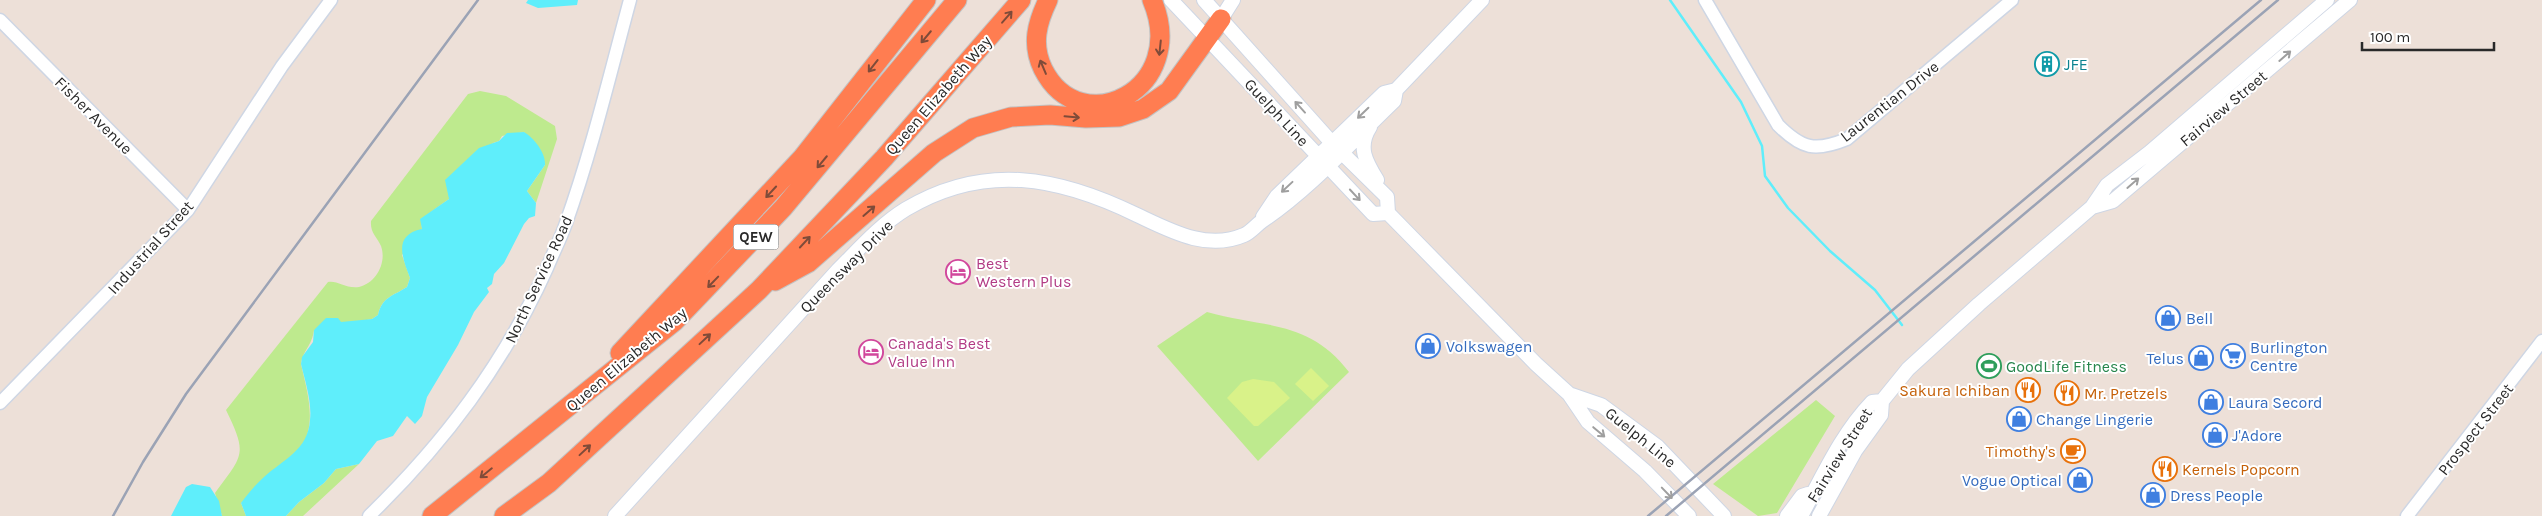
<svg xmlns="http://www.w3.org/2000/svg" width="2542" height="516" font-family="Karla,sans-serif">
<style>
.green{fill:#beea8e}
.pitch{fill:#d9f289}
.water{fill:#5feefb}
.lines{fill:none;stroke-linecap:round;stroke-linejoin:round}
.stream{stroke:#5feefb;stroke-width:2.5}
.tertiary-casing{stroke:#ced6e4;stroke-width:15}
.secondary-casing{stroke:#ced6e4;stroke-width:16}
.motorway-casing{stroke:#c3c3c3;stroke-width:21}
.tertiary{stroke:#fff;stroke-width:12}
.secondary{stroke:#fff;stroke-width:14}
.motorway{stroke:#ff7d51;stroke-width:19}
.rail{stroke:#9ba3b5;stroke-width:2.5}
.oneway{stroke:#7f4b39}
.oneway2{stroke:#9f9f9f}
.labels{text-anchor:middle;stroke-width:4;stroke-linejoin:round;paint-order:stroke}
.shield{fill:#fff;stroke:#696969;stroke-width:1}
.shield-label{font-size:15px;font-weight:bold;fill:#292929}
.culture-label{font-size:16px;fill:#0d838f;stroke:#fff;text-anchor:start}
.street-label{font-size:16px;fill:#292929;stroke:#fff}
.hotel-label{font-size:16px;fill:#b23c85;stroke:#fff;text-anchor:start}
.shop-label{font-size:16px;fill:#366cbe;stroke:#fff;text-anchor:start}
.leisure-label{font-size:16px;fill:#27864d;stroke:#fff;text-anchor:start}
.food-label{font-size:16px;fill:#c56008;stroke:#fff;text-anchor:end}
</style>
<rect width="100%" height="100%" fill="#ede0d8"/>
<path class="green" d="M 480,91 L 506,96 L 555,126 L 557,139 L 536,203 L 527,191 L 545,165 L 524,132 L 502,136 L 499,141 L 493,143 L 449,199 L 421,219 L 422,229 L 402,255 L 410,278 L 407,287 C 393,296 382,297 378,315 L 372,319 L 314,330 C 312,346 303,350 301,364 C 307,391 317,421 302,447 L 241,503 L 246,516 L 222,516 L 215,493 C 243,455 248,455 226,410 L 328,282 C 337,280 346,289 359,287 C 376,283 387,263 381,246 C 377,237 370,233 371,221 L 468,94 Z
M 1207,312 C 1262,328 1309,319 1349,372 L 1258,461 L 1157,346 Z
M 1816,400 L 1835,416 L 1777,513 L 1758,516 L 1713,484 Z
M 359,464 L 303,516 L 286,516 L 299,502 L 324,483 L 336,469 Z"/>
<path class="pitch" d="M 1311,368 L 1329,386 L 1313,401 L 1295,384 Z
M 1253,379 L 1274,382 L 1290,398 L 1258,426 L 1254,426 L 1227,398 L 1242,382 Z"/>
<path class="water" d="M 528,0 L 578,0 L 577,5 L 538,8 L 526,3 Z
M 524,132 C 534,138 546,153 545,165 L 527,191 L 536,203 L 535,216 L 529,218 L 524,224 L 504,263 L 494,274 L 492,284 L 487,288 L 489,292 L 474,312 L 458,345 L 427,397 L 422,416 L 415,424 L 407,416 L 393,436 L 377,441 L 359,464 L 336,469 L 324,483 L 299,502 L 286,516 L 246,516 L 241,503 C 248,494 255,485 264,477 C 284,459 308,450 310,420 C 312,402 305,381 301,364 L 302,357 L 313,342 L 314,330 L 326,318 L 338,318 L 341,322 L 372,319 L 378,315 C 382,297 393,296 407,287 L 410,278 C 402,257 393,235 422,229 L 420,219 L 449,199 L 445,180 L 479,148 L 499,141 L 507,133 Z
M 192,484 L 210,487 L 219,501 L 222,516 L 171,516 L 186,487 Z"/>
<g class="lines">
<path class="stream" d="M 1670,0 L 1741,102 L 1762,146 L 1765,176 L 1788,208 L 1830,251 L 1875,290 L 1902,325"/>
<defs>
<path id="tertiary" d="M 1705,0 L 1778,125 C 1802,149 1815,152 1847,139 L 2012,0
M 0,20 L 188,210
M 0,403 L 188,210 L 282,66 L 331,0
M 369,516 C 444,443 504,364 547,268 C 553,253 561,238 566,223 C 592,150 610,74 630,0
M 2407,516 L 2542,341"/>
<path id="secondary" d="M 1171,0 L 1373,214 L 1388,213
M 1204,0 L 1332,143 L 1387,197 L 1388,213 L 1536,364 L 1569,394 L 1588,422 L 1645,471 L 1689,516
M 1221,19 L 1233,0
M 1370,127 C 1357,147 1366,162 1377,180
M 2092,207 L 2113,201 L 2350,0
M 1263,217 L 1277,196 L 1384,93 L 1396,90
M 1569,394 L 1601,405 L 1658,447 L 1724,516
M 615,516 L 838,270 C 860,248 880,225 906,209 C 985,162 1059,177 1137,215 C 1171,231 1207,251 1244,235 C 1251,232 1256,225 1262,221 C 1311,188 1351,142 1394,101 L 1396,90 L 1482,0
M 1787,516 L 1802,496 L 1808,494
M 1801,516 C 1822,478 1841,434 1872,402 L 1882,401
M 1819,516 L 1855,451 L 1881,415 L 1882,401 L 1908,369 L 1979,304 L 2092,207 L 2107,185 L 2150,152 L 2327,0"/>
<path id="motorway" d="M 1048,0 C 1037,23 1031,44 1043,69 C 1081,144 1190,89 1152,0
M 775,281 L 808,263 L 934,153 L 973,128 L 1011,117 L 1050,115 L 1086,118 L 1119,117 L 1143,109 L 1169,91 L 1221,19
M 620,353 L 802,158 L 926,0
M 432,516 L 675,321 L 783,208 L 957,0
M 504,516 L 549,483 L 759,290 L 884,158 L 1021,0"/>
</defs>
<use href="#tertiary" class="tertiary-casing"/>
<use href="#secondary" class="secondary-casing"/>
<use href="#motorway" class="motorway-casing"/>
<use href="#tertiary" class="tertiary"/>
<use href="#secondary" class="secondary"/>
<use href="#motorway" class="motorway"/>
<path class="rail" d="M 113,516 L 143,462 L 186,394 L 478,0
M 1648,516 L 2261,0
M 1666,516 L 2278,0"/>
</g>
<defs><path id="oneway-shaft" d="M-6 0H5M1.5-3L5.5 0L1.5 3" fill="none" stroke-width="1.6" stroke-linecap="round" stroke-linejoin="round" transform="scale(1.25)"/></defs>
<g class="oneway">
<use href="#oneway-shaft" transform="translate(1007 17) rotate(-49)"/>
<use href="#oneway-shaft" transform="translate(926 37) rotate(130)"/>
<use href="#oneway-shaft" transform="translate(1160 48) rotate(96)"/>
<use href="#oneway-shaft" transform="translate(873 66) rotate(128)"/>
<use href="#oneway-shaft" transform="translate(1043 67) rotate(-113)"/>
<use href="#oneway-shaft" transform="translate(1072 117) rotate(5)"/>
<use href="#oneway-shaft" transform="translate(822 162) rotate(130)"/>
<use href="#oneway-shaft" transform="translate(771 192) rotate(133)"/>
<use href="#oneway-shaft" transform="translate(869 211) rotate(-41)"/>
<use href="#oneway-shaft" transform="translate(805 242) rotate(-47)"/>
<use href="#oneway-shaft" transform="translate(713 282) rotate(134)"/>
<use href="#oneway-shaft" transform="translate(705 339) rotate(-43)"/>
<use href="#oneway-shaft" transform="translate(585 450) rotate(-43)"/>
<use href="#oneway-shaft" transform="translate(486 473) rotate(141)"/>
</g>
<g class="oneway2">
<use href="#oneway-shaft" transform="translate(2285 56) rotate(-41)"/>
<use href="#oneway-shaft" transform="translate(1300 107) rotate(-132)"/>
<use href="#oneway-shaft" transform="translate(1363 113) rotate(136)"/>
<use href="#oneway-shaft" transform="translate(2133 183) rotate(-41)"/>
<use href="#oneway-shaft" transform="translate(1287 187) rotate(137)"/>
<use href="#oneway-shaft" transform="translate(1355 195) rotate(47)"/>
<use href="#oneway-shaft" transform="translate(1599 432) rotate(40)"/>
<use href="#oneway-shaft" transform="translate(1667 493) rotate(46)"/>
</g>
<defs>
<symbol id="building-ring" viewBox="-11 -11 22 22"><circle r="9.5" fill="#fff" stroke="#0f9aa8" stroke-width="1.5"/><path d="M-4-6H4V6H1V3H-1V6H-4ZM-2.5-4.3h1.7v1.8h-1.7ZM.8-4.3h1.7v1.8H.8ZM-2.5-1h1.7V.8h-1.7ZM.8-1h1.7V.8H.8Z" fill="#0f9aa8"/></symbol>
<symbol id="hotel-ring" viewBox="-11 -11 22 22"><circle r="9.5" fill="#fff" stroke="#d1479c" stroke-width="1.5"/><path d="M-6-4.5h1.5V1H6V5H4.5V3h-9V5H-6ZM-4 0a1.8 1.8 0 1 1 3.6 0ZM.5 0V-2.5h3Q6-2.5 6 0Z" fill="#d1479c"/></symbol>
<symbol id="shop-ring" viewBox="-11 -11 22 22"><circle r="9.5" fill="#fff" stroke="#3f7fe0" stroke-width="1.5"/><path d="M-5-2.5h2.3a2.7 3.5 0 0 1 5.4 0H5L5.5 6h-11ZM-1.5-2.5h3a1.5 2.3 0 0 0-3 0Z" fill="#3f7fe0"/></symbol>
<symbol id="supermarket-ring" viewBox="-11 -11 22 22"><circle r="9.5" fill="#fff" stroke="#3f7fe0" stroke-width="1.5"/><path d="M-6-5.5h2.5l.6 2H6L4.5 2H-2.5L-4.4-4H-6ZM-1.5 3.2a1.3 1.3 0 1 0 .1 0ZM3 3.2a1.3 1.3 0 1 0 .1 0Z" fill="#3f7fe0"/></symbol>
<symbol id="stadium-ring" viewBox="-11 -11 22 22"><circle r="9.5" fill="#fff" stroke="#2e9e5b" stroke-width="1.5"/><path d="M0-5a6.5 5 0 1 0 0 10a6.5 5 0 1 0 0-10ZM-3.5-1.8h7v3.6h-7Z" fill="#2e9e5b"/></symbol>
<symbol id="restaurant-ring" viewBox="-11 -11 22 22"><circle r="9.5" fill="#fff" stroke="#e8710a" stroke-width="1.5"/><path d="M-5-6h1v4h1v-4h1v4h1v-4h1v5L-1.5 .5V6h-2V.5L-5-1ZM5-6V6H3V1.5H1.5Q1.5-4 5-6Z" fill="#e8710a"/></symbol>
<symbol id="cafe-ring" viewBox="-11 -11 22 22"><circle r="9.5" fill="#fff" stroke="#e8710a" stroke-width="1.5"/><path d="M-5.5-4.5H6V0H3Q3 3.5 0 3.5H-2.5Q-5.5 3.5-5.5 0ZM3-3.2v2h1.7v-2ZM-6 4.5H4V6H-6Z" fill="#e8710a"/></symbol>
</defs>
<g fill-rule="evenodd">
<use href="#building-ring" x="2033" y="50" width="28" height="28"/>
<use href="#hotel-ring" x="944" y="258" width="28" height="28"/>
<use href="#shop-ring" x="2154" y="304" width="28" height="28"/>
<use href="#shop-ring" x="1414" y="332" width="28" height="28"/>
<use href="#hotel-ring" x="857" y="338" width="28" height="28"/>
<use href="#supermarket-ring" x="2219" y="342" width="28" height="28"/>
<use href="#shop-ring" x="2187" y="344" width="28" height="28"/>
<use href="#stadium-ring" x="1975" y="352" width="28" height="28"/>
<use href="#restaurant-ring" x="2014" y="376" width="28" height="28"/>
<use href="#restaurant-ring" x="2053" y="379" width="28" height="28"/>
<use href="#shop-ring" x="2197" y="388" width="28" height="28"/>
<use href="#shop-ring" x="2005" y="405" width="28" height="28"/>
<use href="#shop-ring" x="2201" y="421" width="28" height="28"/>
<use href="#cafe-ring" x="2059" y="437" width="28" height="28"/>
<use href="#restaurant-ring" x="2151" y="455" width="28" height="28"/>
<use href="#shop-ring" x="2066" y="466" width="28" height="28"/>
<use href="#shop-ring" x="2139" y="481" width="28" height="28"/>
</g>
<g class="labels">
<rect class="shield" x="733.5" y="224.5" width="45" height="25" rx="4"/>
<g class="shield-label">
<text x="756" y="242">QEW</text>
</g>
<g class="culture-label">
<text x="2064" y="70">JFE</text>
</g>
<g class="street-label">
<text transform="translate(938 95) rotate(-49)" y="6">Queen Elizabeth Way</text>
<text transform="translate(1889 101) rotate(-38)" y="6">Laurentian Drive</text>
<text transform="translate(2223 108) rotate(-40)" y="6">Fairview Street</text>
<text transform="translate(1277 112) rotate(47)" y="6">Guelph Line</text>
<text transform="translate(94 115) rotate(45)" y="6">Fisher Avenue</text>
<text transform="translate(150 247) rotate(-48)" y="6">Industrial Street</text>
<text transform="translate(846 266) rotate(-45)" y="6">Queensway Drive</text>
<text transform="translate(538 279) rotate(-65)" y="6">North Service Road</text>
<text transform="translate(626 359) rotate(-40)" y="6">Queen Elizabeth Way</text>
<text transform="translate(2475 429) rotate(-52)" y="6">Prospect Street</text>
<text transform="translate(1641 437) rotate(39)" y="6">Guelph Line</text>
<text transform="translate(1839 455) rotate(-58)" y="6">Fairview Street</text>
</g>
<g class="hotel-label">
<text x="976" y="269">Best<tspan x="976" dy="18">Western Plus</tspan></text>
<text x="888" y="349">Canada's Best<tspan x="888" dy="18">Value Inn</tspan></text>
</g>
<g class="shop-label">
<text x="2186" y="324">Bell</text>
<text x="1446" y="352">Volkswagen</text>
<text x="2250" y="353">Burlington<tspan x="2250" dy="18">Centre</tspan></text>
<text x="2184" y="364" text-anchor="end">Telus</text>
<text x="2228" y="408">Laura Secord</text>
<text x="2036" y="425">Change Lingerie</text>
<text x="2232" y="441">J'Adore</text>
<text x="2062" y="486" text-anchor="end">Vogue Optical</text>
<text x="2170" y="501">Dress People</text>
</g>
<g class="leisure-label">
<text x="2006" y="372">GoodLife Fitness</text>
</g>
<g class="food-label">
<text x="2010" y="396">Sakura Ichiban</text>
<text x="2084" y="399" text-anchor="start">Mr. Pretzels</text>
<text x="2056" y="457">Timothy's</text>
<text x="2182" y="475" text-anchor="start">Kernels Popcorn</text>
</g>
</g>
<path d="M2362 42v8h132v-8" fill="none" stroke="#292929" stroke-width="2.5"/>
<text x="2370" y="42" font-size="15" fill="#292929" stroke="#ffffff" stroke-width="4" paint-order="stroke">100 m</text>
</svg>
